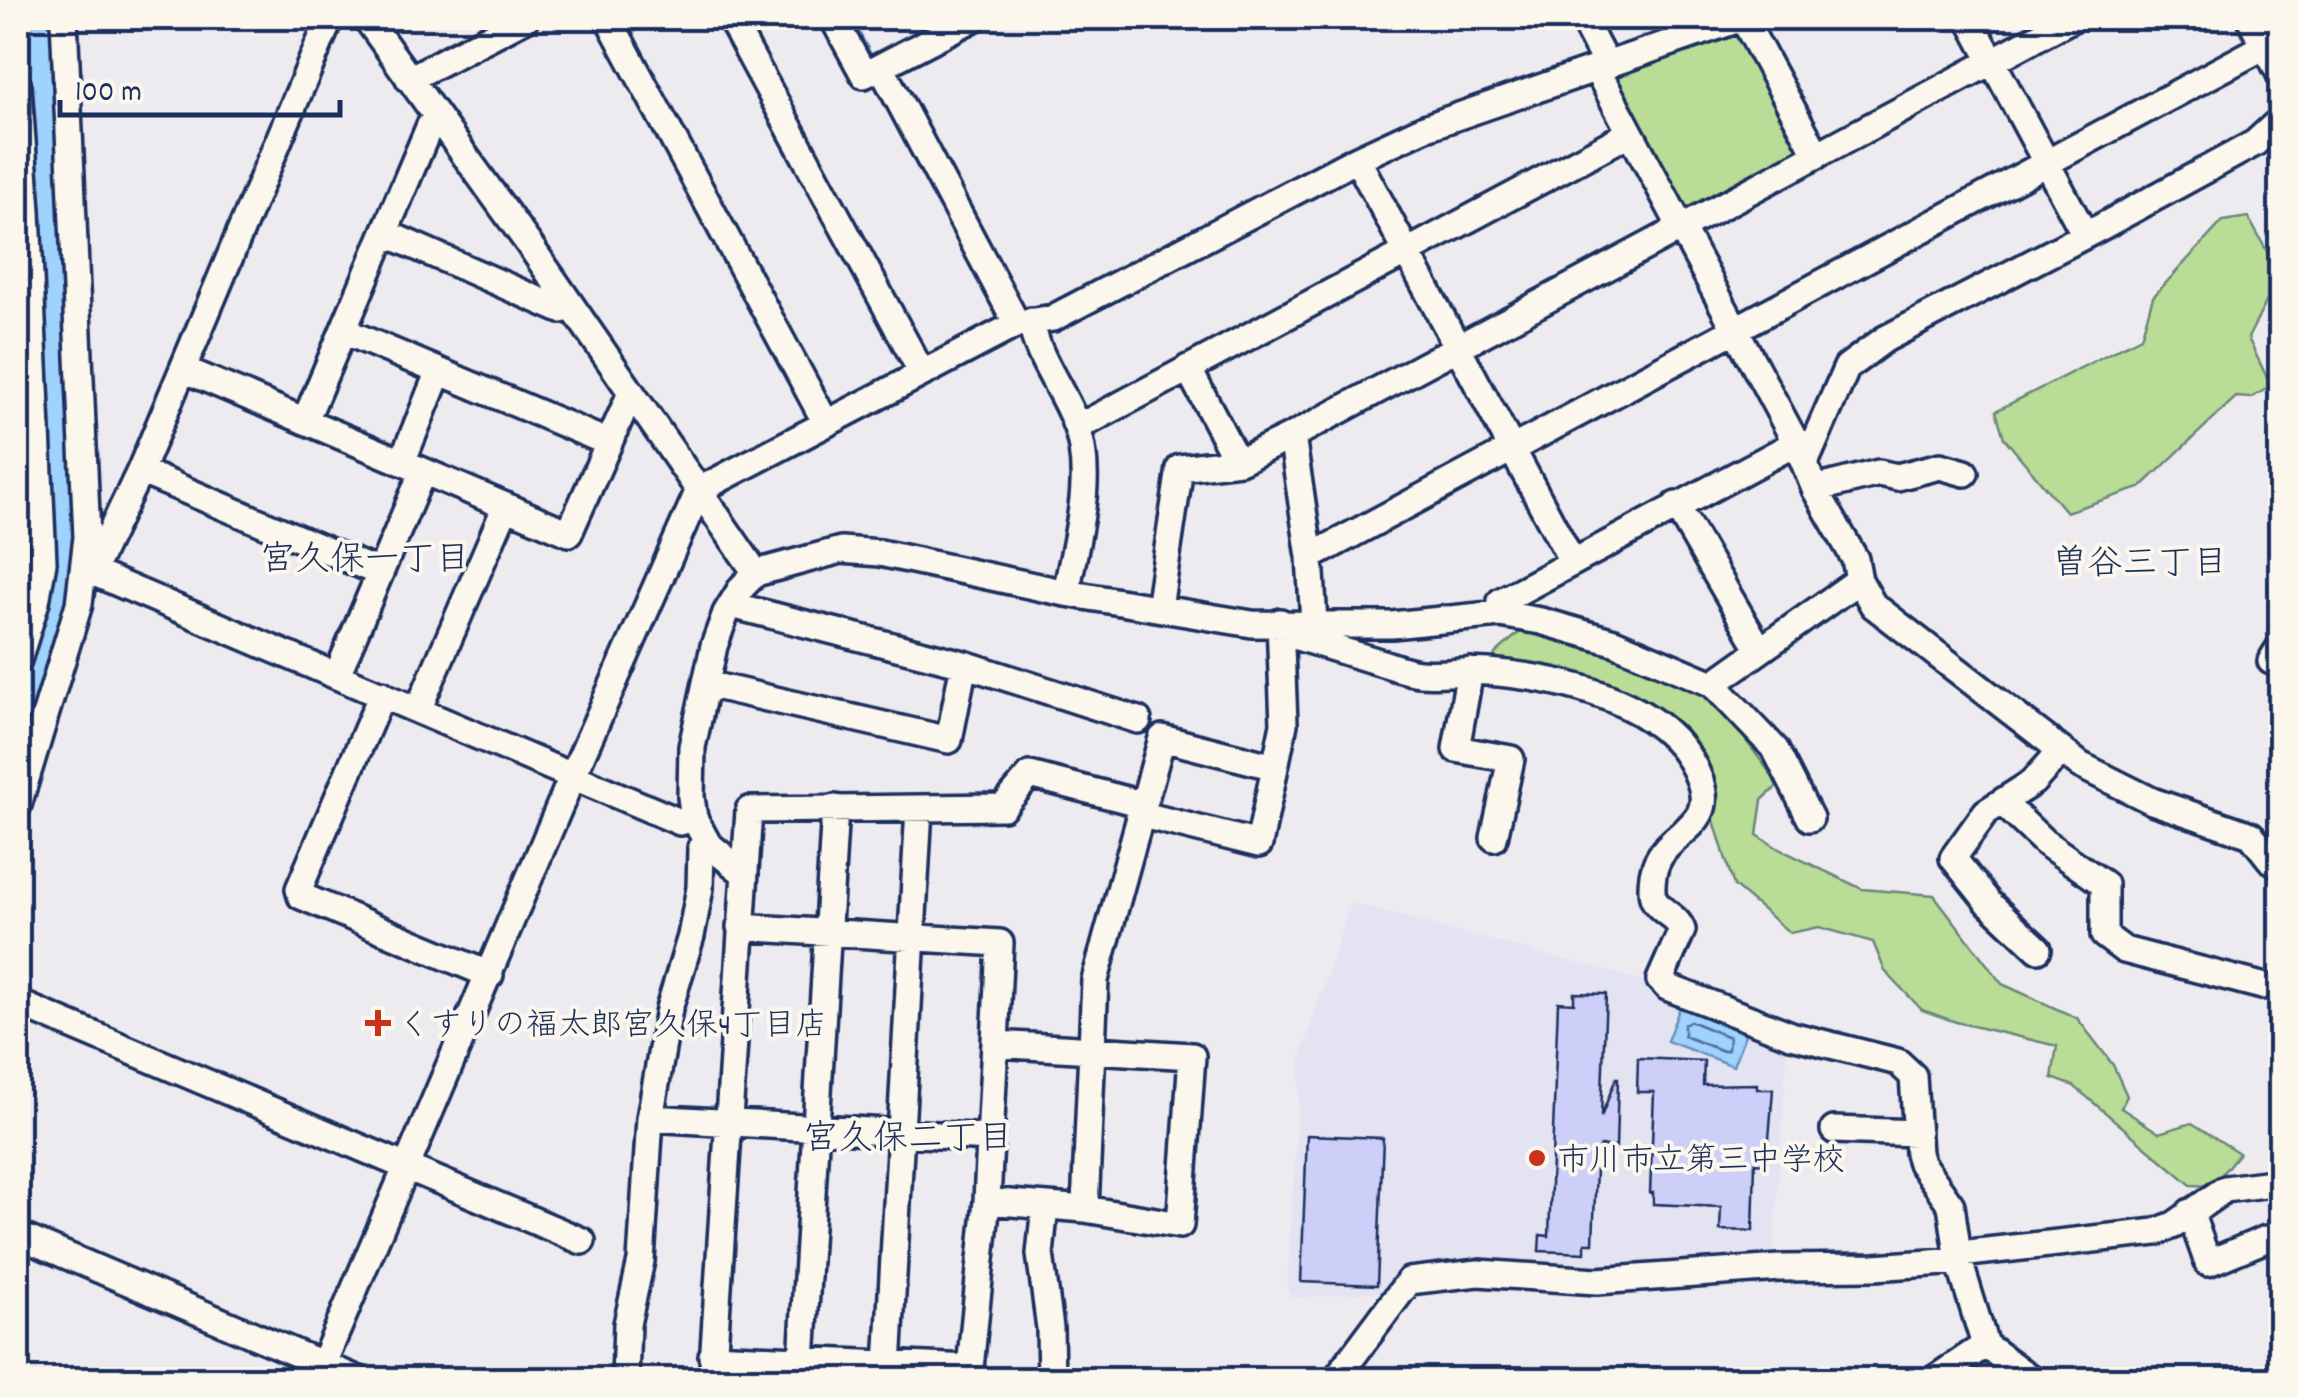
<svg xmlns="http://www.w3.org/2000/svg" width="2298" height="1397" font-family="Dekko,'Klee One',sans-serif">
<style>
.built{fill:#e3e3f2}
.green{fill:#b9dc96;stroke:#6a867a;stroke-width:2.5}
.water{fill:#9fd2fc;stroke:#6a91bd;stroke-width:2.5}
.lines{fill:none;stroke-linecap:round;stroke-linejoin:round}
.shore{stroke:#50709d;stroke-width:2.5}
.stream{stroke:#6a91bd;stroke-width:5}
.river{stroke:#9fd2fc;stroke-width:32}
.building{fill:#cdcff8;stroke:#1b2f5e;stroke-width:2.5}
.minor-casing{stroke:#1b2f5e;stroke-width:32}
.minor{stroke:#fbf7ec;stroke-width:25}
.poi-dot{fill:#c8321e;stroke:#fbf7ec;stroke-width:4}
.labels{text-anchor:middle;stroke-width:8;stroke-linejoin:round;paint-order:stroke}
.poi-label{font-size:32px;fill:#1b2f5e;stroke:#fbf7ec;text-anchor:start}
.neighbourhood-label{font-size:35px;fill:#1b2f5e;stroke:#fbf7ec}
</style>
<rect width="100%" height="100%" fill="#edebf0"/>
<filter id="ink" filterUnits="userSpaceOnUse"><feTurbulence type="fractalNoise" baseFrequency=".01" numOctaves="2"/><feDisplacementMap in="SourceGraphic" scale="20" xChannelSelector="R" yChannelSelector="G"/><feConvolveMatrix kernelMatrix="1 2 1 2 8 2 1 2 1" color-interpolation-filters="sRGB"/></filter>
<g filter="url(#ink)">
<path class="built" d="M 1350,903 L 1649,982 L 1788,1040 L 1773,1260 L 1611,1273 L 1402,1271 L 1384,1291 L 1292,1298 L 1287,1289 L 1301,1057 Z"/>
<path class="green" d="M 1743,18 L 1817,155 L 1681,228 L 1597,70 Z
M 2248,217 L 2280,275 L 2248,338 L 2271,386 L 2251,398 L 2236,397 L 2140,488 L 2066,512 L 2004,438 L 1996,411 L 2141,337 L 2153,297 L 2223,221 Z
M 1546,629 L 1691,682 L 1722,708 L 1779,785 L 1762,800 L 1757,835 L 1779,849 L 1862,889 L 1934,895 L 2002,984 L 2077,1018 L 2113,1065 L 2127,1096 L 2121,1108 L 2159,1133 L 2192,1123 L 2239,1153 L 2212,1186 L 2191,1185 L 2074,1086 L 2052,1078 L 2057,1046 L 1956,1022 L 1922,1010 L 1885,971 L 1873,942 L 1819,927 L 1790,933 L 1734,886 L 1712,814 L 1714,780 L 1664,719 L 1493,665 L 1495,654 L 1522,630 Z"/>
<path class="water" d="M 1680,1007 L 1746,1032 L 1733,1066 L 1667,1041 Z"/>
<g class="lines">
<path class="shore" d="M 1690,1021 L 1729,1037 L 1728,1050 L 1723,1051 L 1684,1036 L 1684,1024 Z"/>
<path class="stream" d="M 850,18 L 870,55"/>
<path class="river" d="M 18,724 L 60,590 L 40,18"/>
</g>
<path class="building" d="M 1574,993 L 1606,994 L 1601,1117 L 1616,1078 L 1618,1078 L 1616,1147 L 1600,1146 L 1599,1169 L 1596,1169 L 1593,1243 L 1585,1243 L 1585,1253 L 1539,1251 L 1540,1235 L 1549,1236 L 1558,1002 L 1574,1003 Z
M 1638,1058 L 1704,1061 L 1703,1085 L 1757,1084 L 1757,1089 L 1773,1089 L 1767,1164 L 1755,1163 L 1753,1231 L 1720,1230 L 1721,1207 L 1653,1204 L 1653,1193 L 1650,1193 L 1654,1092 L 1637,1092 Z
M 1307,1135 L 1383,1138 L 1377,1285 L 1301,1282 Z"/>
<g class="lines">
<defs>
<path id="minor" d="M 330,18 L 140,471 L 98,559 L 85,569 L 680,822 L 694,818
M 366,18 L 533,250 L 756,573
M 608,18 L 826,423
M 730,18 L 922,373
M 833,18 L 864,75 L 974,18
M 1582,18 L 1607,66
M 1743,18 L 1817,155
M 1969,18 L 2084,233
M 2250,18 L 2280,74
M 881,67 L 1017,324
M 1597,70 L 1796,443 L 1815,489 L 1855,559 L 1859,580 L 1873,605 L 2080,765 L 2152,801 L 2251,835 L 2270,859 L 2280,865
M 409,79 L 526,18
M 18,86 L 27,211 L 43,562 L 36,602 L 18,660
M 1357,159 L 1572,561
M 385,233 L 561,310 L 570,306
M 1031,321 C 1037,359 1061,386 1075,422 C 1096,475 1076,539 1066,593
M 344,331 L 609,443
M 1188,368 L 1237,461
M 183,369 L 569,533 L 631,393
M 305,421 L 430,125 L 438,119
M 1075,423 L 1090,421 L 1630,133
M 1292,436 L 1310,557 L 1314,623
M 402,462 L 439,371
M 1805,463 L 1847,367 L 1885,339 L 2101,227 L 2255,143 L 2280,120
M 140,471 L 380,573
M 1815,489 L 1879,473 L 1897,477 L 1940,466 L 1965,473
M 1676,505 L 1760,650
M 1310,557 L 2280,38
M 731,605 L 964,664 L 1138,720
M 1159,608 L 1180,468 L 1240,461 L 1292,436 L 2073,18
M 1500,614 L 1501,601 L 1796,443
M 1281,632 C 1313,642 1344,651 1376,661 C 1390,665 1406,672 1420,673 C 1443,675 1466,670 1488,672 C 1562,678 1672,701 1700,781 C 1718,831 1660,830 1653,875 C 1652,882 1651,890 1653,897 C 1658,912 1677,915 1682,930 L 1660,980 L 1667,987 L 1791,1035 L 1898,1062 L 1913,1076 L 1918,1153 L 1921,1163 L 1951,1205 L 1959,1261 L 1985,1345 L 2033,1380
M 2271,661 L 2280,647
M 1470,671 L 1456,749 L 1511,759 L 1494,838
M 337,675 L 423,471
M 706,684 L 949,740 L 964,664
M 1713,684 L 1859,580
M 382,694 L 299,889 L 301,896 L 490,975
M 418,710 L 506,506
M 2002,802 L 2044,842 L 2104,884 L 2104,935 L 2124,950 L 2262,986
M 18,805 L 79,604 L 87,537 L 64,18
M 1139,814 L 1259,844 L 1284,724 L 1280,622
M 745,874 L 708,844 L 694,818 L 691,797 L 692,747 L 714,646 L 726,613 L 742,587 L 756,573 L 841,550 L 880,553 L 1066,593 L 1252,624 L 1392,625 L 1500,614 L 1541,621 L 1614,642 L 1713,684 L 1775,749 L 1810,818
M 2038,949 L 1989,903 L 1953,858 L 1986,812 L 2033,782 L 2061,751
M 18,1003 L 582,1241
M 650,1118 L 989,1138
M 1834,1130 L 1917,1133
M 987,1201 L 1085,1209 L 1180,1225 L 1192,1056 L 995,1044
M 1045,1206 L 1040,1254 L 1050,1328 L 1051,1380
M 1085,1209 L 1095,980 L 1162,738 L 1275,767
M 2190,1212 L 2208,1263 L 2266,1239
M 18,1235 L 359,1380
M 1960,1254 L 2156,1232 L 2174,1225 L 2225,1189 L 2280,1182
M 712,1356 L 970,1368 L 987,1201 L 1000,943 L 740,927
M 802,1361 L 835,808
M 888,1366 L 919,808
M 316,1380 L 572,777 L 699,490 L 1017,324 L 1053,318 L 1357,159 L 1424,128 L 1742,18
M 625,1380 L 627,1324 L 641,1261 L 650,1118 L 669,1009 L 691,936 L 700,888 L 701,848 L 708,844
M 712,1380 L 749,810 L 1003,807 L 1030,775 L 1142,804
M 1335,1380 L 1409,1281 L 1478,1273 L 1597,1281 L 1780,1268 L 1874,1267 L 1959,1261
M 1933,1380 L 1985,1345"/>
</defs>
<use href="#minor" class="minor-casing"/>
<use href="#minor" class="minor"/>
</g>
</g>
<g class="poi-dot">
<path d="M373 1008h10v10h10v10h-10v10h-10v-10h-10v-10h10z"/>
<circle cx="1537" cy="1158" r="10"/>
</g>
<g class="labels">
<g class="poi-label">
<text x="398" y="1034">くすりの福太郎宮久保4丁目店</text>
<text x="1557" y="1169">市川市立第三中学校</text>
</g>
<g class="neighbourhood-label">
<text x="365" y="569">宮久保一丁目</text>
<text x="2140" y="573">曽谷三丁目</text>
<text x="908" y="1148">宮久保二丁目</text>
</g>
</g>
<rect width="2298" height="1397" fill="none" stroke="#fbf7ec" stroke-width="60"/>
<rect x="30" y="30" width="2238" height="1337" fill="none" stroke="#1b2f5e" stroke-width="4" filter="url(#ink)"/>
<path d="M60 100v15h280v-15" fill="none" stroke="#1b2f5e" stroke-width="5"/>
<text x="75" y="100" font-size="30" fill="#1b2f5e" stroke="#fbf7ec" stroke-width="8" paint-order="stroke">100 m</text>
</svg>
